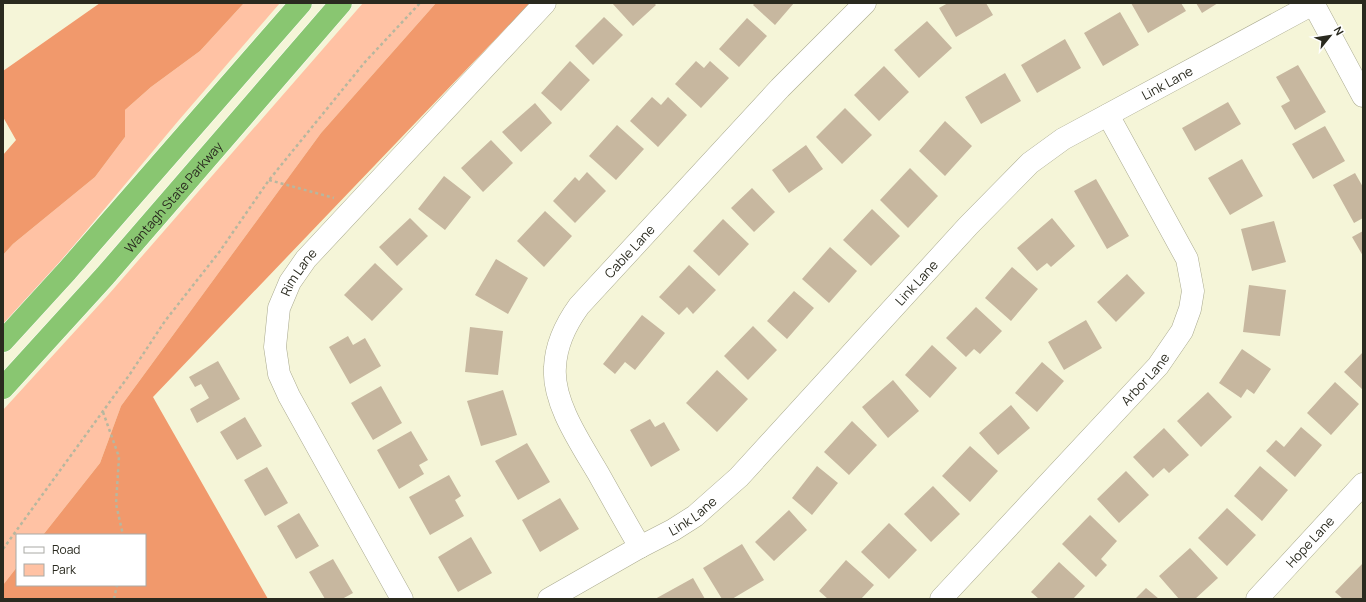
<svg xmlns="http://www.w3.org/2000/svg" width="1366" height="602" font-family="Manrope,sans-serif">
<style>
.green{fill:#ffc2a4}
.forest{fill:#f1996c}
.building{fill:#c7b79f}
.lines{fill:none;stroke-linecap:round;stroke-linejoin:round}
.street-casing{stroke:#aaaa8f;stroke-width:23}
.highway-casing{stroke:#fff;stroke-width:23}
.path{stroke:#b7b79f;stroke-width:2.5;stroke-dasharray:3 3;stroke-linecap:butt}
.street{stroke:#fff;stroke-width:22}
.highway{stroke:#89c671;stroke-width:22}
.labels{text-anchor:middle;stroke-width:4;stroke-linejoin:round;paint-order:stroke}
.street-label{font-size:13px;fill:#2a2a1f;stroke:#fff}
</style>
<rect width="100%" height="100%" fill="#f5f5d8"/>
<path class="green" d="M 244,3 L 280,3 L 179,120 L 35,292 L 3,325 L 3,255 L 13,244 L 95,177 L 125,137 L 125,110 L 151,87 L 200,51 Z
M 363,3 L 436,3 L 321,133 L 121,406 L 100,463 L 43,535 L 17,535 L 17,567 L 3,585 L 3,410 L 109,294 Z"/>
<path class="forest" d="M 100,3 L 244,3 L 200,51 L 151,87 L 125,110 L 125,137 L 95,177 L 13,244 L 3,255 L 3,155 L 16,140 L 3,117 L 3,71 Z
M 436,3 L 530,3 L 153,397 L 268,599 L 3,599 L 3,585 L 17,567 L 17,585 L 145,585 L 145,535 L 43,535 L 100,463 L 121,406 L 321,133 Z"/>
<path class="building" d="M 612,3 L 654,3 L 656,5 L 633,26 Z
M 755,3 L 794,3 L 775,25 L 753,5 Z
M 948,3 L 986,3 L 993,15 L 956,37 L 939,8 Z
M 1131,3 L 1181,3 L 1186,11 L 1148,33 Z
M 1196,3 L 1218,3 L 1202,13 Z
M 1120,12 L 1139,45 L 1103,66 L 1084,33 Z
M 604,17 L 623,35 L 593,65 L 575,46 Z
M 747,18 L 767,36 L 739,67 L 719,49 Z
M 927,21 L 952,48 L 919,78 L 894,50 Z
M 1065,39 L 1081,68 L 1037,93 L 1021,65 Z
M 570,61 L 590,80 L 561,111 L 541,93 Z
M 696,61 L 704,68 L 710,61 L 729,78 L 701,108 L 675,84 Z
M 1298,65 L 1326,112 L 1295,130 L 1281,106 L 1290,101 L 1276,77 Z
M 884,66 L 909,92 L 879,121 L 854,95 Z
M 1005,73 L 1021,101 L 981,124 L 965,97 Z
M 652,97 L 661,105 L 668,97 L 687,115 L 658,147 L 630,121 Z
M 1228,102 L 1241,124 L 1195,151 L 1182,128 Z
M 535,103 L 552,123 L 521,152 L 502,132 Z
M 845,108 L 872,135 L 842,164 L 816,137 Z
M 945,121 L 972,146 L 945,176 L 919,151 Z
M 617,125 L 644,149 L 616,180 L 589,156 Z
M 1325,126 L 1345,161 L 1313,179 L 1292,144 Z
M 491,140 L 513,163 L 483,192 L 461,168 Z
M 806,145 L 823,169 L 789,193 L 772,170 Z
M 1242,159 L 1263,196 L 1230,215 L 1208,178 Z
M 910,168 L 938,196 L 908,228 L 880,200 Z
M 587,172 L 606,191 L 575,223 L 553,201 L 575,177 L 579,181 Z
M 1355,173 L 1363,187 L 1363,218 L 1354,223 L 1333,185 Z
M 444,176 L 471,197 L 445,230 L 418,209 Z
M 1096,179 L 1129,236 L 1107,249 L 1074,191 Z
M 752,188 L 775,212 L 754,232 L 731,208 Z
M 872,209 L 900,236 L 871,266 L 843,240 Z
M 545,211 L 572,236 L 544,267 L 517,241 Z
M 410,218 L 428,236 L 397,266 L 379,247 Z
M 1052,218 L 1075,246 L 1051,267 L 1047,263 L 1037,271 L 1017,248 Z
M 723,219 L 749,244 L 719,276 L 693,251 Z
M 1274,221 L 1286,262 L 1252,271 L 1241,229 Z
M 1363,231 L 1363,256 L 1352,237 Z
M 830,247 L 857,271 L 829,303 L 802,279 Z
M 496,259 L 528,278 L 508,314 L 475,295 Z
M 375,263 L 403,289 L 372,321 L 344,295 Z
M 689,265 L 716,290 L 693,314 L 687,307 L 679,315 L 659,297 Z
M 1012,267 L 1038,289 L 1011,321 L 985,298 Z
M 1127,274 L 1145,293 L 1116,322 L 1097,302 Z
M 1249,285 L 1286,290 L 1280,336 L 1243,332 Z
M 794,291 L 814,308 L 787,339 L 767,321 Z
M 976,307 L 1002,331 L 980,354 L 974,349 L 966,357 L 946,338 Z
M 642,315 L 665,333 L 635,370 L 625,362 L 615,374 L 603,364 Z
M 1086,320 L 1102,348 L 1064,370 L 1048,342 Z
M 753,326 L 777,350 L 748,380 L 724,356 Z
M 470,327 L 503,331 L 498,375 L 465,372 Z
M 348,336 L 353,345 L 365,338 L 381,366 L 350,384 L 329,347 Z
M 932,345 L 957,368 L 930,398 L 905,375 Z
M 1242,349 L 1271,369 L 1254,394 L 1247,389 L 1241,398 L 1219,383 Z
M 1363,352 L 1363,390 L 1344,372 Z
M 218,361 L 240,399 L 197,423 L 190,409 L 209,398 L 201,384 L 195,387 L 189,377 Z
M 1042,362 L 1064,381 L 1037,412 L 1015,393 Z
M 717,370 L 748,399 L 717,432 L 686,403 Z
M 893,380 L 919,411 L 888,438 L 862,407 Z
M 1335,382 L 1359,404 L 1331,435 L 1307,413 Z
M 381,386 L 402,423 L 373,440 L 351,403 Z
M 503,390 L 517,435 L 481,446 L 467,401 Z
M 1208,392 L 1232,417 L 1201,447 L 1177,421 Z
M 1011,405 L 1030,428 L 998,455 L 979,433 Z
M 245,417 L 262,446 L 237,460 L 220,432 Z
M 650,419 L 655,427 L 664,422 L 680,450 L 651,467 L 630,430 Z
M 852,421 L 877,445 L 849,475 L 824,452 Z
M 1301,427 L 1322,445 L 1295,477 L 1266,451 L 1276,440 L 1284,447 Z
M 1164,428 L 1189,455 L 1169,473 L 1164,468 L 1153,478 L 1133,457 Z
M 411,431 L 428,460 L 419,465 L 424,474 L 399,489 L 377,450 Z
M 527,443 L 550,482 L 518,500 L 495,461 Z
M 970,446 L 998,471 L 970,502 L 942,476 Z
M 817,466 L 838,483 L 812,515 L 792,498 Z
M 1260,466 L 1288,490 L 1262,521 L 1234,496 Z
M 267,467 L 288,503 L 265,516 L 244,480 Z
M 1126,471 L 1149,495 L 1119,523 L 1097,499 Z
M 449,475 L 461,496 L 455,500 L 464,516 L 430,535 L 409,497 Z
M 933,486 L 960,514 L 931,542 L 904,514 Z
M 560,498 L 579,529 L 540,552 L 522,520 Z
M 1227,508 L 1256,535 L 1227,566 L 1198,538 Z
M 789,510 L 807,530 L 774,561 L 755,542 Z
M 299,513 L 319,546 L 296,559 L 277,526 Z
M 1090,515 L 1117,541 L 1101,559 L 1107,565 L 1096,577 L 1062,544 Z
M 889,523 L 917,550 L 889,579 L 861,552 Z
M 471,537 L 492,573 L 458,592 L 438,557 Z
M 742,544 L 764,580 L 732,599 L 722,599 L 703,568 Z
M 1190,548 L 1218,578 L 1195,599 L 1179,599 L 1159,576 Z
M 333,559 L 353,593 L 342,599 L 325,599 L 309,572 Z
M 846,560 L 874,585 L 861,599 L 828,599 L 819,591 Z
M 1059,562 L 1085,586 L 1073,599 L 1039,599 L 1031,592 Z
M 1363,563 L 1363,599 L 1343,599 L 1335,592 Z
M 693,578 L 705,599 L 655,599 Z
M 1146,588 L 1159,599 L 1135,599 Z"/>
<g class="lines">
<defs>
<g id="street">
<path d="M 1313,3 L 1363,96"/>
<path id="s1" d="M 640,547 C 626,523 612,498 598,473 C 581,444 552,402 555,367 C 556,344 566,324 579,306 L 780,88 L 865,3"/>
<path id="s2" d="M 402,599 L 289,396 L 279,374 L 275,347 L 279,308 L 290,282 L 306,259 L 545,3"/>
<path id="s3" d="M 549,599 L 640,547 L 673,530 L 695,516 L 739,477 L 968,226 L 1030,163 L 1063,139 L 1313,4"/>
<path id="s4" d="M 941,599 L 1158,366 L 1182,331 L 1190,309 L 1193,291 L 1187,259 L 1108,115"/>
<path id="s5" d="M 1257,599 L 1363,484"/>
</g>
<g id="highway">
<path d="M 3,341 L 67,271 L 301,3"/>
<path id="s6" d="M 3,388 L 105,276 L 341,3"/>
</g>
</defs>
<use href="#street" class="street-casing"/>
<use href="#highway" class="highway-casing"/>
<path class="path" d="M 269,180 L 334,198
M 103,412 L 119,457 L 116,504 L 123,535
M 3,549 L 130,374 L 165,321 L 220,251 L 269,180 L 365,62 L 420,3
M 114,599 L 117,585"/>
<use href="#street" class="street"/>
<use href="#highway" class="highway"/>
</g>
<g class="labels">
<g class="street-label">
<text dy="5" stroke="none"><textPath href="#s3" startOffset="814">Link Lane</textPath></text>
<text dy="5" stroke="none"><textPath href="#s6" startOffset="256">Wantagh State Parkway</textPath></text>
<text dy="5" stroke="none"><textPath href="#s1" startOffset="342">Cable Lane</textPath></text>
<text dy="5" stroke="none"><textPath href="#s2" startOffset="364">Rim Lane</textPath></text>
<text dy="5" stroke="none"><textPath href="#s3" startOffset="490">Link Lane</textPath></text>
<text dy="5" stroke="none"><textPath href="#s4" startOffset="300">Arbor Lane</textPath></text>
<text dy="5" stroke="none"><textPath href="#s3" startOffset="166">Link Lane</textPath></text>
<text dy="5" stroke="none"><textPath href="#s5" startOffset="78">Hope Lane</textPath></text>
</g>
</g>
<rect width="1366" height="602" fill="none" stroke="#2a2a1f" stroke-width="8"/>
<rect x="16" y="534" width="130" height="52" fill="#ffffff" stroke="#aaaaa5"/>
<rect x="24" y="547" width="20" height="6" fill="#ffffff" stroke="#aaaaa5"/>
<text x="52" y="554" font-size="12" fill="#2a2a1f">Road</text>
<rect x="24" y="564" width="20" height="12" fill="#ffc2a4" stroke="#aaaaa5"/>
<text x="52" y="574" font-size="12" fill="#2a2a1f">Park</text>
<g transform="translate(1330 36) rotate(60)" stroke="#ffffff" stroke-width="3" paint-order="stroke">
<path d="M0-3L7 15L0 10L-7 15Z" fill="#2a2a1f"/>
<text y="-6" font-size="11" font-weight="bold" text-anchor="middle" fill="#2a2a1f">N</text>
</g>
</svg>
